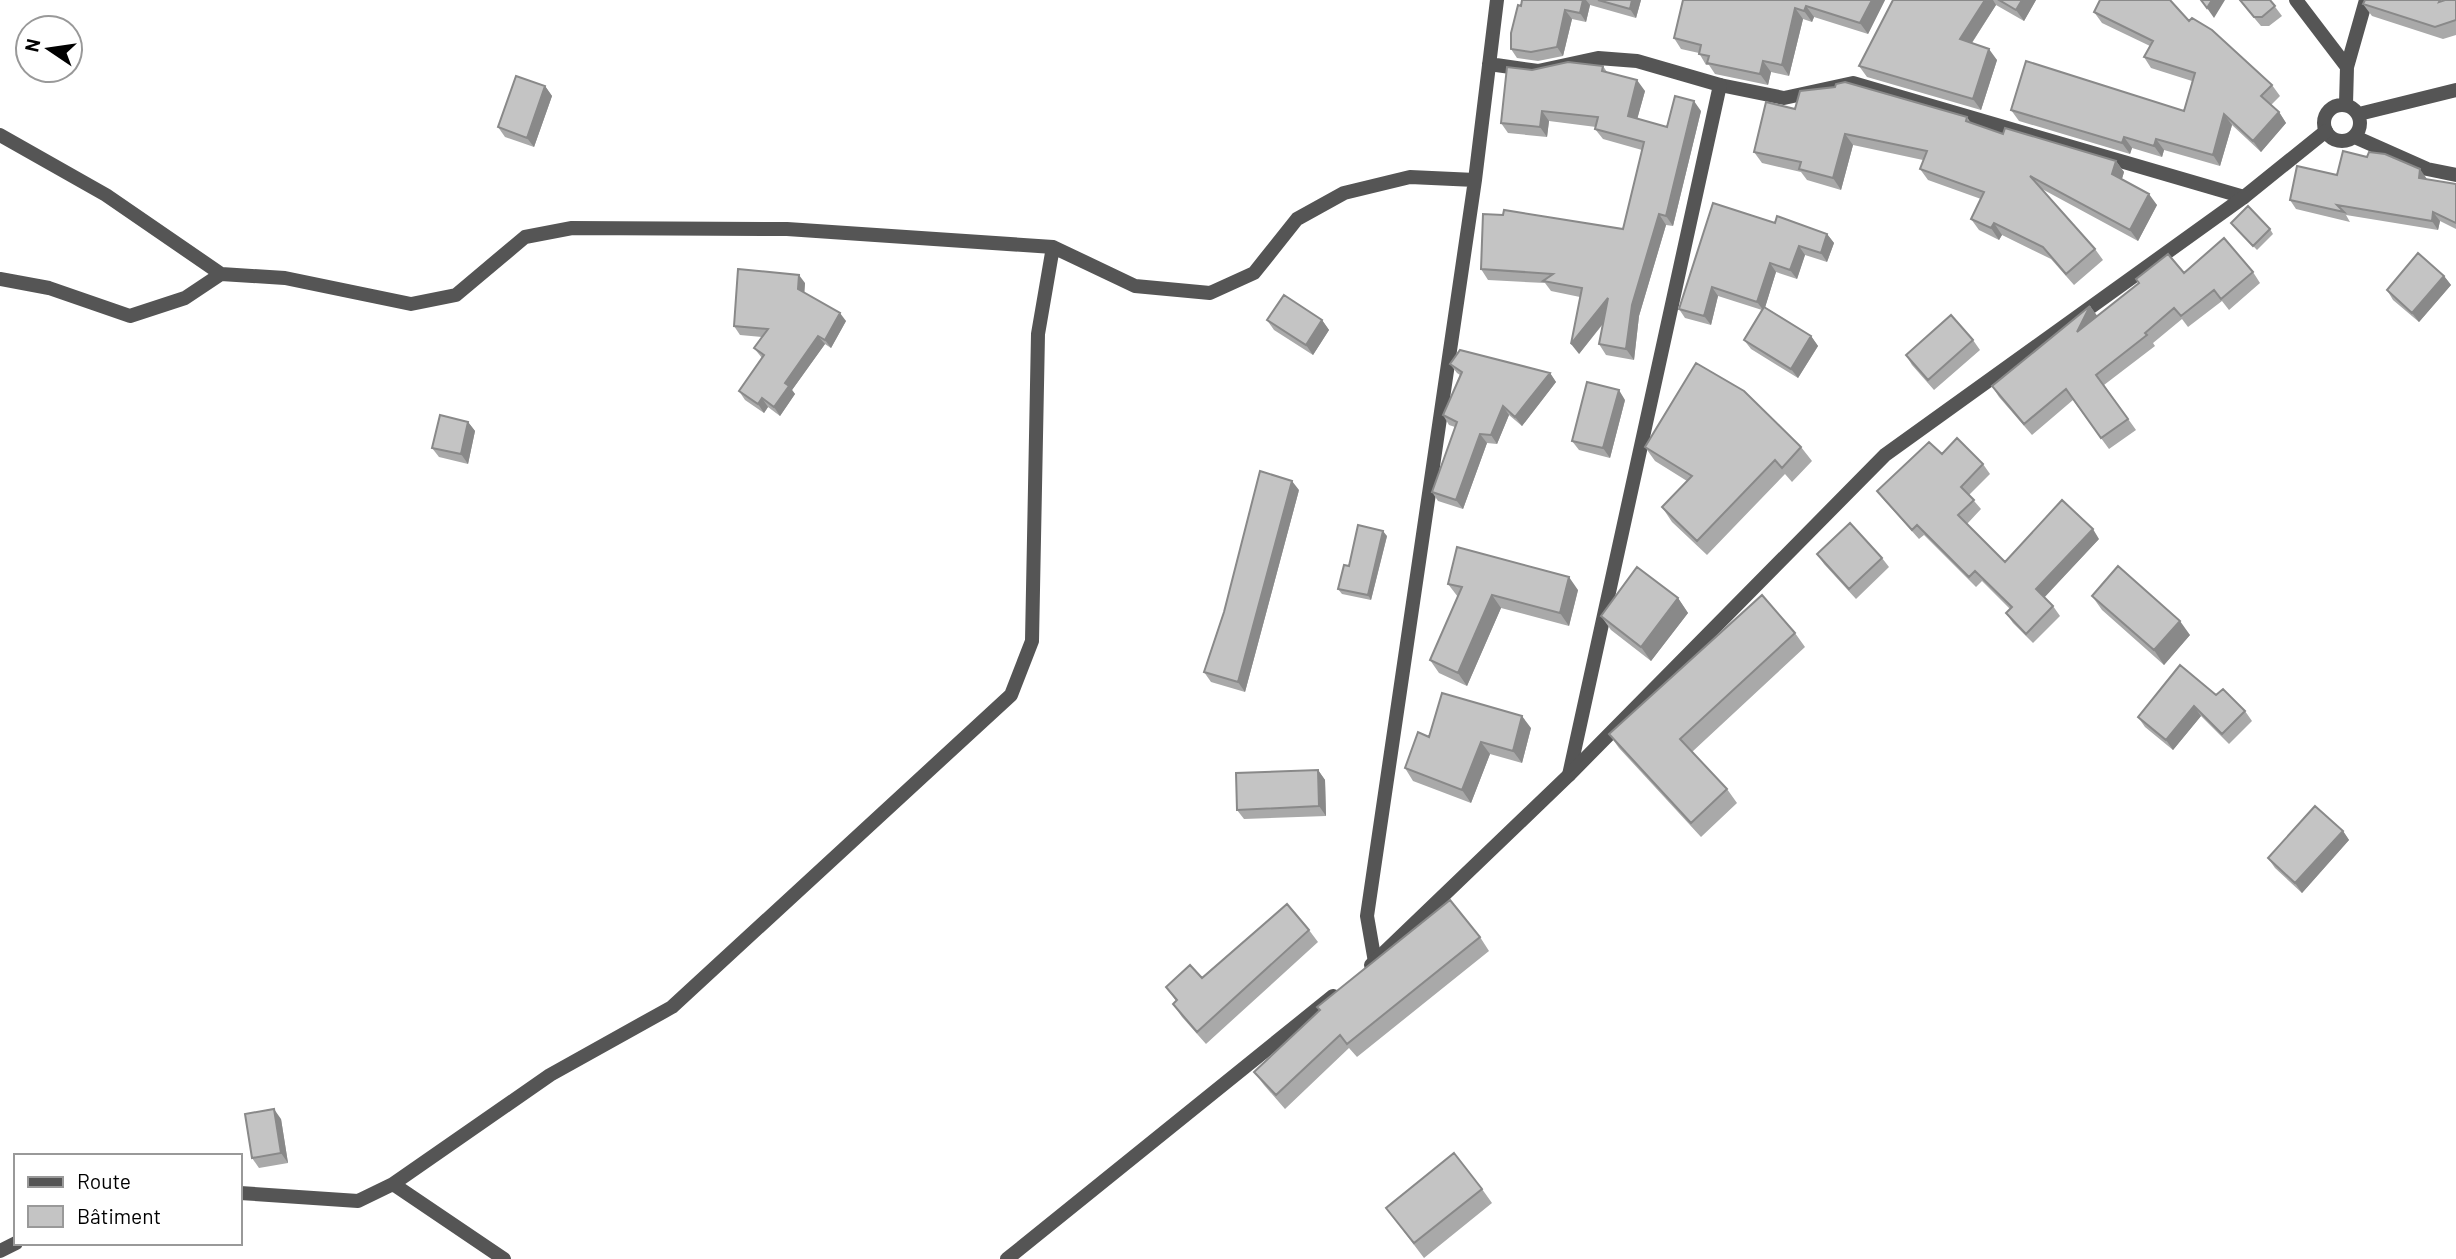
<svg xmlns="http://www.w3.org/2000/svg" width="2456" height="1259" font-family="Barlow,sans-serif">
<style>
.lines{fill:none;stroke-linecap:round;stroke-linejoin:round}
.pedestrian{stroke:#555;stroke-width:14}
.minor{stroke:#555;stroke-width:14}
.tertiary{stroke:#555;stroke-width:14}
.wall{fill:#a9a9a9}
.shaded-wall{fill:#898989}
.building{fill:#c4c4c4;stroke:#898989;stroke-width:2}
</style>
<rect width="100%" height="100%" fill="#fff"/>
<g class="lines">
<path class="pedestrian" d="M 1720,85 L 1784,98 L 1853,83 L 2244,197"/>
<path class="minor" d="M 2296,0 L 2347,67
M 1489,64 L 1538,71 L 1598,58 L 1637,61 L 1720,85 L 1569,775
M 2346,104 L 2347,67 L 2366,0
M2324 123a18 18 0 1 1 36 0a18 18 0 1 1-36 0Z
M 2359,114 L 2456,90
M 0,135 L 106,195 L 221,274 L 285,278 L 411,304 L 456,295 L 525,237 L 572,228 L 787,229 L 1053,247 L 1135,286 L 1210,293 L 1254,273 L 1297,219 L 1344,193 L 1410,177 L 1475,180
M 2355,137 L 2427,169 L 2456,175
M 0,279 L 49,288 L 130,316 L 185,298 L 221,274
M 1375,962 L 1367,916 L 1475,180 L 1497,0
M 393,1184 L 504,1259
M 240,1193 L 358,1201 L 393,1184 L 550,1075 L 672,1007 L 1011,695 L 1032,641 L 1038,334 L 1053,247
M 0,1251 L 16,1243"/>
<path class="tertiary" d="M 1371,965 L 1569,775 L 1885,455 L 2244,197 L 2326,131
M 1007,1259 L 1333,996"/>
</g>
<path class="wall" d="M 1522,0 L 1641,0 L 1636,18 L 1590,5 L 1586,22 L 1572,19 L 1563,56 L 1538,61 L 1517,58 L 1511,49 Z
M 1683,0 L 1885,0 L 1868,34 L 1814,17 L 1812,22 L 1803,19 L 1789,76 L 1771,72 L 1768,85 L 1715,74 L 1709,65 L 1706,65 L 1699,53 L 1681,49 L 1674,38 Z
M 1893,0 L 2036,0 L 2024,21 L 1996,5 L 1972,43 L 1997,60 L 1981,110 L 1867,77 L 1859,66 Z
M 2239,0 L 2270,0 L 2282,16 L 2269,26 L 2261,26 Z
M 2456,0 L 2456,35 L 2443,39 L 2372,16 L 2363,4 Z
M 2094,12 L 2189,21 L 2272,85 L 2280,96 L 2271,105 L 2279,112 L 2286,123 L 2261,152 L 2232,125 L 2220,166 L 2164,150 L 2162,157 L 2132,148 L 2130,154 L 2019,121 L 2011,110 L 2184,111 L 2192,81 L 2151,68 L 2144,57 L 2150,46 L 2102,23 Z
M 1603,66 L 1607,72 L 1645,91 L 1637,119 L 1667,127 L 1701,111 L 1673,226 L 1666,225 L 1639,316 L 1634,360 L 1606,355 L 1599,344 L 1603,324 L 1579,354 L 1580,297 L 1551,291 L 1545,283 L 1488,280 L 1481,269 L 1623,229 L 1642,150 L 1603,139 L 1595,129 L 1596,127 L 1549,121 L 1547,137 L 1508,133 L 1501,123 L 1532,70 Z
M 545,86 L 552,96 L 534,147 L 505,137 L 498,127 Z
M 1795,109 L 1967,117 L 1971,123 L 2003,134 L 2116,161 L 2124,172 L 2122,179 L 2157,205 L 2138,241 L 2042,189 L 2095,249 L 2103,260 L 2074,285 L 2051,259 L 2002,235 L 1999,240 L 1979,230 L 1971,219 L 1981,199 L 1928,180 L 1920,169 L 1923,160 L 1853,145 L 1841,190 L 1807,180 L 1801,172 L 1762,163 L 1754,152 Z
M 2337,175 L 2427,179 L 2456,184 L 2456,229 L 2440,221 L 2438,230 L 2346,215 L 2350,222 L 2296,209 L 2290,200 Z
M 1775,223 L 1827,234 L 1834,243 L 1827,262 L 1805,255 L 1797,279 L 1776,272 L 1765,307 L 1811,336 L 1818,346 L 1798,378 L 1751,349 L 1744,340 L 1762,310 L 1718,296 L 1711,325 L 1685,318 L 1679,309 Z
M 2231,223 L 2270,229 L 2273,234 L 2257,250 Z
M 2253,272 L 2260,283 L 2229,310 L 2222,301 L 2188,327 L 2182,319 L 2153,343 L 2155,346 L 2104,385 L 2136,430 L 2109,449 L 2073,400 L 2032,435 L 1999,397 L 1992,386 L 2090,306 L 2097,316 L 2184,273 Z
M 2444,276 L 2451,285 L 2419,322 L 2393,300 L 2387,290 Z
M 805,283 L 804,293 L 846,321 L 831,348 L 825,344 L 792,390 L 795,394 L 780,416 L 768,407 L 764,413 L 745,400 L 739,391 L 762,358 L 754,348 L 762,337 L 740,335 L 734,326 Z
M 1267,320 L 1322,320 L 1329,330 L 1313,355 L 1274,330 Z
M 1973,340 L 1980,350 L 1934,390 L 1912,365 L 1906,355 Z
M 1450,364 L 1550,373 L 1556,382 L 1522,426 L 1509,415 L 1497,444 L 1487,443 L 1463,509 L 1438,501 L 1432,492 L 1455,427 L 1449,425 L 1443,415 L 1460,375 L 1457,373 Z
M 1625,400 L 1610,458 L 1579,450 L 1572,441 Z
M 468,422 L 475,431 L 468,464 L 439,457 L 432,448 Z
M 1645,447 L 1801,447 L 1812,461 L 1792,482 L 1785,474 L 1707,555 L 1672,522 L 1662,507 L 1687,481 L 1655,461 Z
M 1942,454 L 1983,464 L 1990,474 L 1969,495 L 1981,509 L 1967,524 L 2005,562 L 2099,539 L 2044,597 L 2053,606 L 2060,616 L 2033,643 L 2013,623 L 2006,613 L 2010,609 L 1982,581 L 1976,587 L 1924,535 L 1919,539 L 1884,500 L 1877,491 Z
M 1299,490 L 1245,692 L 1211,682 L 1204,672 Z
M 1387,536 L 1371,600 L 1342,594 L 1338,589 L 1349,566 Z
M 1817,554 L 1882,558 L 1889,567 L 1856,599 L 1824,564 Z
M 1448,584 L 1578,590 L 1569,626 L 1501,608 L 1467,686 L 1439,673 L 1430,660 L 1458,597 Z
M 2092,596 L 2190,635 L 2164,665 L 2102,610 Z
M 1678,598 L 1688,613 L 1651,661 L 1611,630 L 1601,616 Z
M 1795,633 L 1805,647 L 1692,752 L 1727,789 L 1737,803 L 1701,837 L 1619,748 L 1609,734 Z
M 2216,695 L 2245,711 L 2252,721 L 2229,744 L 2201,716 L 2173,750 L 2145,727 L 2138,717 Z
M 1531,728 L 1522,763 L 1490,754 L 1471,803 L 1413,781 L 1405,768 L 1429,737 Z
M 1318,770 L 1325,780 L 1326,816 L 1244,819 L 1237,810 Z
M 2343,831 L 2349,840 L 2302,893 L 2275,868 L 2268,858 Z
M 1309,930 L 1318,942 L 1206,1044 L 1182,1017 L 1173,1004 L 1176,1001 L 1166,987 L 1202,978 Z
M 1480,937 L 1489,951 L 1357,1057 L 1349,1048 L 1285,1109 L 1264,1085 L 1254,1072 Z
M 281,1119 L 288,1163 L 259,1168 L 252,1158 Z
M 1482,1189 L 1492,1203 L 1424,1258 L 1386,1208 Z"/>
<path class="shaded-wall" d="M 1583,0 L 1586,0 L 1590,5 L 1586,22 L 1580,13 Z
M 1632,0 L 1641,0 L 1636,18 L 1630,9 Z
M 1872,0 L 1885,0 L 1868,34 L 1860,23 Z
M 1985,0 L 1993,0 L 1996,5 L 1967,50 L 1960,39 Z
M 2022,0 L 2036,0 L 2024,21 L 2016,10 Z
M 2212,0 L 2225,0 L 2214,18 L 2207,8 Z
M 1806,6 L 1814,17 L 1812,22 L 1804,11 Z
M 1795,8 L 1803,19 L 1789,76 L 1782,65 Z
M 1565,10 L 1572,19 L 1563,56 L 1557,47 Z
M 1989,49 L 1997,60 L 1981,110 L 1973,99 Z
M 1763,61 L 1771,72 L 1768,85 L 1760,74 Z
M 1637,80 L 1645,91 L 1635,127 L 1628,116 Z
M 545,86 L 552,96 L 534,147 L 527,138 Z
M 1694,101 L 1701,111 L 1673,226 L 1666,216 Z
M 1542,111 L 1549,121 L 1547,137 L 1540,127 Z
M 2279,112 L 2286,123 L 2261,152 L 2253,141 Z
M 2224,114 L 2232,125 L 2220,166 L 2213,155 Z
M 1845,134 L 1853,145 L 1841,190 L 1833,178 Z
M 2124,137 L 2132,148 L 2130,154 L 2122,143 Z
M 2156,139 L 2164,150 L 2162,157 L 2154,146 Z
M 2116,161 L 2124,172 L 2120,185 L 2112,174 Z
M 2420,169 L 2427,179 L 2425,187 L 2419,178 Z
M 2149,194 L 2157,205 L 2138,241 L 2130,230 Z
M 2433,212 L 2440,221 L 2438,230 L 2432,221 Z
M 1659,214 L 1666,225 L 1639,316 L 1634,360 L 1626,349 L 1632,305 Z
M 1994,223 L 2002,235 L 1999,240 L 1991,228 Z
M 1827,234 L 1834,243 L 1827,262 L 1821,253 Z
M 1799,246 L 1805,255 L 1797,279 L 1790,270 Z
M 1770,263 L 1776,272 L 1764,311 L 1757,302 Z
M 799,275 L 805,283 L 804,298 L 798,289 Z
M 2444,276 L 2451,285 L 2419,322 L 2412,313 Z
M 1712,287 L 1718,296 L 1711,325 L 1704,316 Z
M 1608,298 L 1615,308 L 1579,354 L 1571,344 Z
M 2090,306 L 2098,317 L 2077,332 Z
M 840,313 L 846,321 L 831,348 L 825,340 Z
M 1322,320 L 1329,330 L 1313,355 L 1306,345 Z
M 818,336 L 825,344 L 792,390 L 795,394 L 780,416 L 774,407 L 785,383 Z
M 1811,336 L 1818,346 L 1798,378 L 1791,369 Z
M 1550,373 L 1556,382 L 1522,426 L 1515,417 Z
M 1619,390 L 1625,400 L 1610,458 L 1603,448 Z
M 762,398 L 768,407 L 764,413 L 758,404 Z
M 1503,406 L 1509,415 L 1497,444 L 1491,435 Z
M 468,422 L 475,431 L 468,464 L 461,454 Z
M 1480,434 L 1487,443 L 1463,509 L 1456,500 Z
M 1292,481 L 1299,490 L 1245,692 L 1238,682 Z
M 2093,529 L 2099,539 L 2043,599 L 2036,589 Z
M 1383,531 L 1387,536 L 1371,600 L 1368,595 Z
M 1569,577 L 1578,590 L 1569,626 L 1560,613 Z
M 1492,595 L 1501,608 L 1467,686 L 1458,673 Z
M 1678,598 L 1688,613 L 1651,661 L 1641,647 Z
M 2180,621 L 2190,635 L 2164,665 L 2154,650 Z
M 2194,706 L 2201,716 L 2173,750 L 2166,740 Z
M 1522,716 L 1531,728 L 1522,763 L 1513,751 Z
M 1481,742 L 1490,754 L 1471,803 L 1462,790 Z
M 1318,770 L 1325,780 L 1326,816 L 1319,806 Z
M 2343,831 L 2349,840 L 2302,893 L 2295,883 Z
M 274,1109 L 281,1119 L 288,1163 L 281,1153 Z"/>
<path class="building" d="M 1522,0 L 1583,0 L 1580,13 L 1565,10 L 1557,47 L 1531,52 L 1511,49 L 1511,33 L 1518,5 L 1521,6 Z
M 1598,0 L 1632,0 L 1630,9 Z
M 1683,0 L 1872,0 L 1860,23 L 1806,6 L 1804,11 L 1795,8 L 1782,65 L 1763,61 L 1760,74 L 1707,63 L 1709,56 L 1699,54 L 1701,45 L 1674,38 Z
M 1893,0 L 1985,0 L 1960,39 L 1989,49 L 1973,99 L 1859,66 Z
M 1999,0 L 2022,0 L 2016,10 Z
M 2100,0 L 2170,0 L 2189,21 L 2192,18 L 2212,30 L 2272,85 L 2261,96 L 2279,112 L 2253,141 L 2224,114 L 2213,155 L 2156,139 L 2154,146 L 2124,137 L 2122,143 L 2011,110 L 2026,61 L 2184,111 L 2195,73 L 2144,57 L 2153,41 L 2094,12 Z
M 2201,0 L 2212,0 L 2207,8 Z
M 2240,0 L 2270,0 L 2275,6 L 2262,17 L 2254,17 Z
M 2365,0 L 2440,0 L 2439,2 L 2445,0 L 2456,0 L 2456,20 L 2435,27 L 2363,4 Z
M 1568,62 L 1603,66 L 1602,71 L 1637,80 L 1628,116 L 1667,127 L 1675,96 L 1694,101 L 1666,216 L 1659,214 L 1632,305 L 1626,349 L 1599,344 L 1608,298 L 1571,344 L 1582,288 L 1543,281 L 1553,274 L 1481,269 L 1483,214 L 1503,215 L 1504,210 L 1623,229 L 1644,142 L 1595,129 L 1598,117 L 1542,111 L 1540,127 L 1501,123 L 1507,67 L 1532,70 Z
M 516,76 L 545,86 L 527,138 L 498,127 Z
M 1845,82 L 1967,117 L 1966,121 L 2003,134 L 2005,128 L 2116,161 L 2112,174 L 2149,194 L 2130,230 L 2030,176 L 2095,249 L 2066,274 L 2043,247 L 1994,223 L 1991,228 L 1971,219 L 1984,192 L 1920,169 L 1927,151 L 1845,134 L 1833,178 L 1799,169 L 1801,162 L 1754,152 L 1766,102 L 1795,109 L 1800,91 L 1835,87 L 1836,84 Z
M 2343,151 L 2367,157 L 2369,152 L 2385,154 L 2420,169 L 2419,178 L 2456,184 L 2456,223 L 2433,212 L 2432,221 L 2337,205 L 2344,212 L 2290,200 L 2297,166 L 2337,175 Z
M 1713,203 L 1775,223 L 1777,216 L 1827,234 L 1821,253 L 1799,246 L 1790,270 L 1770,263 L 1757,302 L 1712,287 L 1704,316 L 1679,309 Z
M 2248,206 L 2270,229 L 2253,246 L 2231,223 Z
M 2224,238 L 2253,272 L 2221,299 L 2214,290 L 2181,316 L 2174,308 L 2145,333 L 2147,335 L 2096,375 L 2128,419 L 2101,438 L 2066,389 L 2024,424 L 1992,386 L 2090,306 L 2077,332 L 2139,283 L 2136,279 L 2168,254 L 2184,273 Z
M 2418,253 L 2444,276 L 2412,313 L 2387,290 Z
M 738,269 L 799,275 L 798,289 L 840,313 L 825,340 L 818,336 L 785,383 L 789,386 L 774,407 L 762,398 L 758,404 L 739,391 L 764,355 L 754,348 L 768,329 L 734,326 Z
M 1284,295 L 1322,320 L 1306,345 L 1267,320 Z
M 1764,307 L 1811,336 L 1791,369 L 1744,340 Z
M 1951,315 L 1973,340 L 1928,380 L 1906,355 Z
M 1460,350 L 1550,373 L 1515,417 L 1503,406 L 1491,435 L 1480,434 L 1456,500 L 1432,492 L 1457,422 L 1443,415 L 1462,372 L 1450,364 Z
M 1696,363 L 1744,391 L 1801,447 L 1782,468 L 1775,460 L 1697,541 L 1662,507 L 1692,476 L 1645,447 Z
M 1587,382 L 1619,390 L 1603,448 L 1572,441 Z
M 440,415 L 468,422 L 461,454 L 432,448 Z
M 1957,438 L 1983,464 L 1961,487 L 1974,500 L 1958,515 L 2005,562 L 2062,500 L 2093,529 L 2036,589 L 2053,606 L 2026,634 L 2006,613 L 2012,607 L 1975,571 L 1969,577 L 1917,525 L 1912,530 L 1877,491 L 1929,442 L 1942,454 Z
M 1260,471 L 1292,481 L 1238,682 L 1204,672 L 1224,612 Z
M 1850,523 L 1882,558 L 1849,589 L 1817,554 Z
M 1358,525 L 1383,531 L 1368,595 L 1338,589 L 1344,565 L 1349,566 Z
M 1457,547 L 1569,577 L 1560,613 L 1492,595 L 1458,673 L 1430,660 L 1462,587 L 1448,584 Z
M 2118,566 L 2180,621 L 2154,650 L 2092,596 Z
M 1637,567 L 1678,598 L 1641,647 L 1601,616 Z
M 1762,595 L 1795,633 L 1680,739 L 1727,789 L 1691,823 L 1609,734 Z
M 2180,665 L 2216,695 L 2223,689 L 2245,711 L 2222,734 L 2194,706 L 2166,740 L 2138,717 Z
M 1442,693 L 1522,716 L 1513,751 L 1481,742 L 1462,790 L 1405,768 L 1418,732 L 1429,737 Z
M 1318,770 L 1319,806 L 1237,810 L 1236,773 Z
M 2315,806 L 2343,831 L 2295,883 L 2268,858 Z
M 1450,900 L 1480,937 L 1347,1044 L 1340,1035 L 1276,1095 L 1254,1072 L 1320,1010 L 1317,1007 Z
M 1287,904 L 1309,930 L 1197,1032 L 1173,1004 L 1177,1000 L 1166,987 L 1190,965 L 1202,978 Z
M 274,1109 L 281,1153 L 252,1158 L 245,1114 Z
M 1454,1153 L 1482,1189 L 1414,1243 L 1386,1208 Z"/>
<rect x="14" y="1154" width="228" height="91" fill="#ffffff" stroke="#999999" stroke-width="2"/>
<rect x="28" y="1177" width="35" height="10" fill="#555555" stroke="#999999" stroke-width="2"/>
<text x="77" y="1189" font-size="21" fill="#000000">Route</text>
<rect x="28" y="1206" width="35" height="21" fill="#c4c4c4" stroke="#999999" stroke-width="2"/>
<text x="77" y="1224" font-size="21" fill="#000000">Bâtiment</text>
<g transform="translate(49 49) rotate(283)"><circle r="33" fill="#ffffff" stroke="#999999" stroke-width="2"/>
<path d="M0-5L12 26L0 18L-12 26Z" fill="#000000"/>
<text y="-10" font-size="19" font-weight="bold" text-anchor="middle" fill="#000000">N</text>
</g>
</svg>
